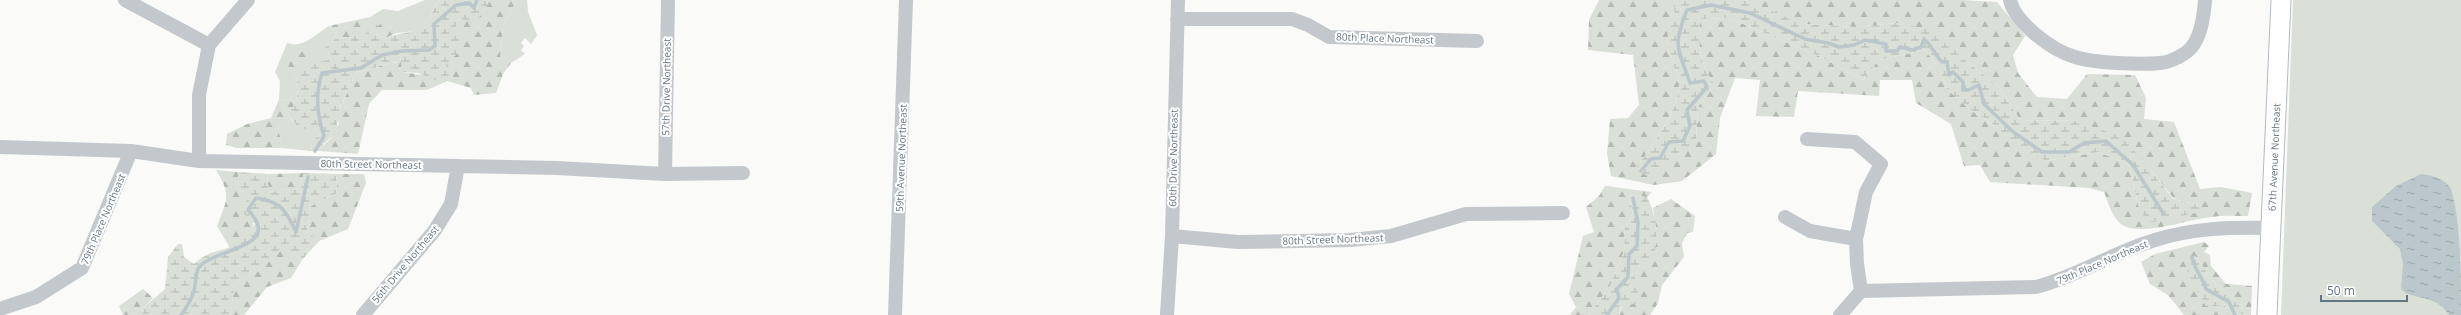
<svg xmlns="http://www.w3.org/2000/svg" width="2461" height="315" font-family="'Open Sans',sans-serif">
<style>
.grass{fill:#dadfd7}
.forest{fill:url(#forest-firs)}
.wetland{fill:url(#wetland-marsh)}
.water{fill:url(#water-ripples)}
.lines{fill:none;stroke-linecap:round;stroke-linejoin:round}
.stream{stroke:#bbc7cb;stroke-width:3.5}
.secondary-casing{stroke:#b3babf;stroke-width:21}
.street{stroke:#c3c8cc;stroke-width:14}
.secondary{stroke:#fff;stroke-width:19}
.labels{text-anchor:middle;stroke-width:4;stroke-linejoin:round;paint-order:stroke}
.street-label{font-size:10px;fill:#657683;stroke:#fff}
</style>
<defs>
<pattern id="forest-firs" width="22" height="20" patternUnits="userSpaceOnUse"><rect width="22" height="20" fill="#dadfd7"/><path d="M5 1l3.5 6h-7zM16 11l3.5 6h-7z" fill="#b4b9b4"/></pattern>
<pattern id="wetland-marsh" width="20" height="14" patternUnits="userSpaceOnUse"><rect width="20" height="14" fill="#dadfd7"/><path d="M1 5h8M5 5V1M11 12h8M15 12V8" fill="none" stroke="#b4b9b4"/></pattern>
<pattern id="water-ripples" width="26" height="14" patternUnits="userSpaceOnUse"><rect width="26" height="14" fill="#bbc7cb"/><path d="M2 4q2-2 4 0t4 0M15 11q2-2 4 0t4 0" fill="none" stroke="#9ca6aa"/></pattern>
</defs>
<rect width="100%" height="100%" fill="#fafaf8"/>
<path class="grass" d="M 425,0 L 440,0 C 434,5 434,8 431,15 C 424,31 412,32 397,33 L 396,28 L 377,27 L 370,17 L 383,9 L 398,11 Z
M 517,0 L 527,0 L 528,12 L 537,35 L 531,44 L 525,38 L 521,43 L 524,46 L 521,50 L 525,54 L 511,63 L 500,59 L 503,26 Z
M 2293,0 L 2461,0 L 2461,315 L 2281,315 Z
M 329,26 L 338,37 L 324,48 L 330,55 L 325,61 L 315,61 L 315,53 L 289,68 L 298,81 L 297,102 L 279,99 L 280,81 L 275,72 L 287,43 C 304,49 315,34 329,26 Z
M 287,114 L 294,123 L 315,128 L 319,135 L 312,141 L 311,151 L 282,148 L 278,126 Z"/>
<path class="forest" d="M 490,0 L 517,0 L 503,26 L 500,58 L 511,63 L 503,74 L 496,93 L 474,95 L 471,88 L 447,81 L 427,90 L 382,90 L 369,104 L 358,154 L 319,151 C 323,144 327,143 332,137 C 337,132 342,115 340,108 L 356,73 L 390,63 L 402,62 L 402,72 L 430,76 L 458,53 L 456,27 L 460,18 L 482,14 Z
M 1599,0 L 1674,0 C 1679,18 1666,29 1668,45 C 1669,58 1678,70 1679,83 C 1680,107 1651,149 1636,167 L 1696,142 L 1698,107 L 1715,85 C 1700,65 1697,44 1700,19 L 1729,18 L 1819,56 L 1863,80 L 1879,60 L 1925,50 L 1940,69 L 1947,89 L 1968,108 L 2046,161 L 2098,152 L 2129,164 L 2139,208 L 2199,205 L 2174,199 L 2146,164 L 2076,121 L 2020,120 L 2000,88 L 1967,62 L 1897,23 L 1855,27 L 1803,24 L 1744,0 L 1962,0 L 1997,2 L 2025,36 L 2013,55 L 2018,73 L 2037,97 L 2067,99 L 2087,74 L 2135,75 L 2146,98 L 2144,119 L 2174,122 L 2200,189 L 2221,187 L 2252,193 L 2248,216 C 2236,216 2223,215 2211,217 C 2189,219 2139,238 2121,224 C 2112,217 2108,202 2104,192 L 2089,188 L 1990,182 L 1980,165 L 1964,166 L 1951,124 L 1916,103 L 1912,80 L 1880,80 L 1879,96 L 1798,91 L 1794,117 L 1756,116 L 1760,80 L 1735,78 L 1720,118 L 1716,154 L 1682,181 L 1654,185 L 1611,176 L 1607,154 L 1610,119 L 1628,118 L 1639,105 L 1633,55 L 1588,50 L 1589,20 Z
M 370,17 L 377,26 L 387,21 L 396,28 L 397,33 L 385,38 L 370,32 L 348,38 L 338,37 L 329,26 Z
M 308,48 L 315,53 L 315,61 L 312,61 L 298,78 L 298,81 L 289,68 L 286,57 L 292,52 L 299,53 Z
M 279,99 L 297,102 L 278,126 L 282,148 L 236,148 L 226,145 L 227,134 L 247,124 L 271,118 Z
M 216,170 L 238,172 L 239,190 L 253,196 C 255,218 257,240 230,248 L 217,226 C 227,199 232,196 216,170 Z
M 304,173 L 300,188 L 269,192 L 267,174 Z
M 336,174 L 364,174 L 366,183 L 348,229 L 319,241 L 307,231 L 311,206 L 337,193 Z
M 1605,186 L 1652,192 L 1647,197 L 1628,195 L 1633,213 L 1625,227 L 1624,251 L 1611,284 L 1589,315 L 1570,315 L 1576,307 L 1569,294 L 1583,236 L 1594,232 L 1586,207 L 1599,196 Z
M 1671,199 L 1695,216 L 1693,232 L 1687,233 L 1682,243 L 1684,257 L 1662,285 L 1658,303 L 1650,315 L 1619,315 L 1634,274 L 1654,252 L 1656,228 L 1653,208 Z
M 2204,242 L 2209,246 L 2204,252 L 2210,255 L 2211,266 L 2226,284 L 2252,286 L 2251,315 L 2244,315 L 2242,306 L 2213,281 L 2195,256 L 2198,289 L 2206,306 L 2225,306 L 2229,315 L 2184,315 L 2168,295 L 2150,284 L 2141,262 L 2155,254 Z
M 283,248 L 302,260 L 291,278 L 267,287 L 244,315 L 230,315 L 235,284 L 259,270 Z
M 143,289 L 153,298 L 143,308 L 142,315 L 123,315 L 119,306 Z"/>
<path class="wetland" d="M 440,0 L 490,0 L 482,14 L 473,23 L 460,18 L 456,27 L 462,41 L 458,53 L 446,64 L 451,74 L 438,81 L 418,73 L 402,72 L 401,62 L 390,63 L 356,73 L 340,107 L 342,115 L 337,124 L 338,132 L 324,143 L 319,151 L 311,151 L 312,141 L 319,135 L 315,128 L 300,129 L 287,114 L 297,102 L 298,78 L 304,64 L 312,61 L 325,61 L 330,55 L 324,48 L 338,37 L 348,38 L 370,32 L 385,38 C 399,32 414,35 426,23 C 433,16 432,6 440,0 Z
M 1674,0 L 1744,0 L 1804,24 L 1855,27 L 1897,23 L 1936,30 L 1967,62 L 2000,88 L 2020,120 L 2076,121 L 2122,137 L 2146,164 L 2173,199 L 2199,205 L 2200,212 L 2148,223 L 2139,208 L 2129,164 L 2098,152 L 2046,161 L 2020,147 L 1991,123 L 1968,108 L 1947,89 L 1940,69 L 1925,50 L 1879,60 L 1863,80 L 1819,56 L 1729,18 L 1700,19 C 1697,44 1700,65 1715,85 L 1698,107 L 1696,142 L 1657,176 L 1645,175 L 1636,167 C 1651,149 1680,108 1679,83 C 1678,70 1669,58 1668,45 C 1666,29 1678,18 1674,0 Z
M 238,172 L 267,174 L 269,192 L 300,188 L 304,173 L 336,174 L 337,193 L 311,206 L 307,231 L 319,241 L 302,260 L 283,248 L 259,270 L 235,284 L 230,315 L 142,315 L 143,308 L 165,289 L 168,257 L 178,244 L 182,244 L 184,257 L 194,264 C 217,242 238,258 255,223 L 243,213 L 243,204 L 252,196 L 239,190 Z
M 1628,195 L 1647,197 C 1654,209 1661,241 1653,254 C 1648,261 1640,268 1634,274 L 1640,302 L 1621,307 L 1619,315 L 1589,315 L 1611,284 L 1624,251 L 1625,227 L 1633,213 Z
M 2195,256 L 2213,281 L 2242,306 L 2244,315 L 2229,315 L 2225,306 L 2206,306 L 2188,274 L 2185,260 Z"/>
<path class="water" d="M 2421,174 C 2432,175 2445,179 2451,189 C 2461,220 2461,280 2461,315 L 2449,315 C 2435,293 2413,301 2401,289 L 2403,264 L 2400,249 L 2372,221 L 2372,207 L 2396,186 Z"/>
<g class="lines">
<path class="stream" d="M 315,151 L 324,136 C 317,114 315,95 322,73 L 361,68 L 382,55 L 402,51 L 429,50 L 435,46 L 434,24 L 456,5 L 469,3 L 474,8 L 477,0
M 1641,171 L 1651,159 L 1660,158 L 1669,142 L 1683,141 L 1690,126 L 1687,110 L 1707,87 L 1704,81 L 1690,83 C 1678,47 1672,48 1687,10 L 1711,5 L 1750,13 L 1805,39 L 1828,43 L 1839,47 L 1854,45 L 1865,40 L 1886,44 L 1886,51 L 1897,51 L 1900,47 L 1912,50 L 1921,47 L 1924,39 C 1932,46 1935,55 1942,62 L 1947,62 L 1949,75 L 1953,72 L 1963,82 L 1963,90 L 1968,90 L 1979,85 L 1984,104 L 2012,131 L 2042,152 L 2069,152 L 2084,143 L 2106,141 L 2133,165 L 2163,213
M 2192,257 C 2194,270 2203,277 2206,289 L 2229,302 L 2235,315
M 181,315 C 186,309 192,298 194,291 C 196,284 195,275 198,269 C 210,248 286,249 248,210 L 256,198 C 280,201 286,210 296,232 L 308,177
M 1607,315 L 1619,298 L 1617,289 L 1628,277 L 1629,254 L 1637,246 L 1638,223 L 1633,198"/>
<defs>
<g id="secondary">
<path id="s1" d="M 2267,315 L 2281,0"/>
</g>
</defs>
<use href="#secondary" class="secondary-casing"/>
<path class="street" d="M 125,0 L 209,45
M 2010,0 C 2015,23 2053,51 2075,57 C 2093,63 2140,65 2160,63 C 2171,62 2188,54 2194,44 C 2202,31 2204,15 2205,0
M 1177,19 L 1292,19 L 1308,25 L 1329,37 L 1477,41
M 1807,139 L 1855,142 L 1881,164 L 1866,192 L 1856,239 L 1857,264 L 1861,291 L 1840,315
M 0,147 L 131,151 L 199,161 L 557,168 L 665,174 L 743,173
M 199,161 L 199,95 L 209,45 L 248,0
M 665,174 L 668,0
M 1785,217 L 1810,231 L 1856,239
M 1172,236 L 1238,242 L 1350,240 L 1391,236 L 1466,214 L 1563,213
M 1861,291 L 2036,287 C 2078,276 2114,252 2155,240 C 2193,228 2231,227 2271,228
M 0,309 L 36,297 L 82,268 L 131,151
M 363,315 L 435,230 L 451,204 L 458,166
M 895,315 L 906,0
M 1167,315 L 1172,236 L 1178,0"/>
<use href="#secondary" class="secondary"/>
</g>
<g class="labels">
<g class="street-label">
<text transform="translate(1385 38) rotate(2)" y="4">80th Place Northeast</text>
<text transform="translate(666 87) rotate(-89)" y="4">57th Drive Northeast</text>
<text dy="4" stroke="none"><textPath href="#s1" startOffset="158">67th Avenue Northeast</textPath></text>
<text transform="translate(901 158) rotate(-88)" y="4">59th Avenue Northeast</text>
<text transform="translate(1173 158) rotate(-89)" y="4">60th Drive Northeast</text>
<text transform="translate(371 164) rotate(1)" y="4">80th Street Northeast</text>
<text transform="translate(103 219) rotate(-67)" y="4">79th Place Northeast</text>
<text transform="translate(1333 239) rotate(-2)" y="4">80th Street Northeast</text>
<text transform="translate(2102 262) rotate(-23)" y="4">79th Place Northeast</text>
<text transform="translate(405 264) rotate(-50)" y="4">56th Drive Northeast</text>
</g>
</g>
<path d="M2321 295v6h86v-6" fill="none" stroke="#657683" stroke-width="2"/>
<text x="2327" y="295" font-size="12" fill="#657683" stroke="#ffffff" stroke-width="3" paint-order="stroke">50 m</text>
</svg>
